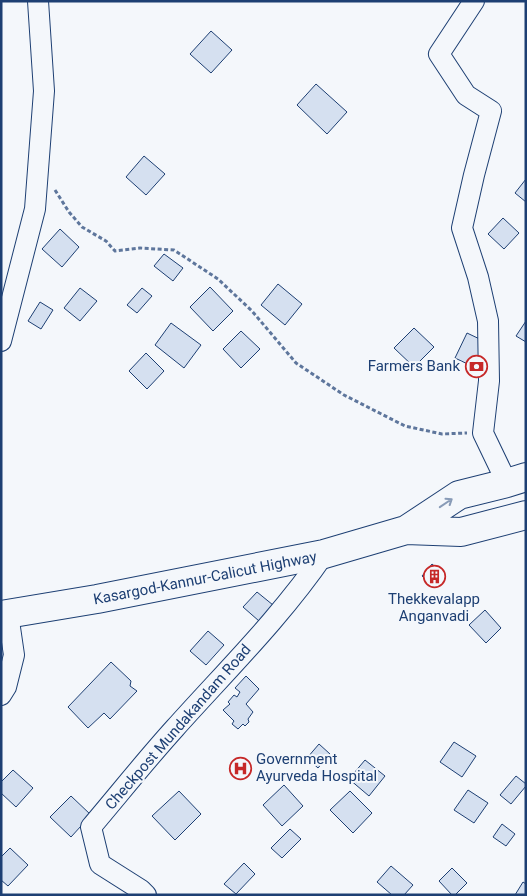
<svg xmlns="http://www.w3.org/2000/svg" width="527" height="896" font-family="Roboto,sans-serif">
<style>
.building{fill:#d5e0f0;stroke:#1d3f73}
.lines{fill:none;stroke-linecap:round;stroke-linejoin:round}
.minor-casing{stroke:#1d3f73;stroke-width:22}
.highway-casing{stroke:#1d3f73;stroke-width:30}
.path{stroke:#5e769c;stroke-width:3;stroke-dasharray:4 2.5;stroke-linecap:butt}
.minor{stroke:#f4f7fb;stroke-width:20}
.highway{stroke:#f4f7fb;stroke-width:28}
.oneway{stroke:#889bb7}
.labels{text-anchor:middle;stroke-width:4;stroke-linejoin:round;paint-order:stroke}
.poi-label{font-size:15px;fill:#1d3f73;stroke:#f4f7fb;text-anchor:end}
.street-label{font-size:15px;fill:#1d3f73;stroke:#f4f7fb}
</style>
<rect width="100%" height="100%" fill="#f4f7fb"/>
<path class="building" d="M 211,31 L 232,50 L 211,73 L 190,54 Z
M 316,84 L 347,112 L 327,134 L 297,105 Z
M 144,156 L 165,174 L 146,195 L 126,177 Z
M 526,179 L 526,202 L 515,193 Z
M 503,218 L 519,233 L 504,249 L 488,234 Z
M 60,229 L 79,247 L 62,267 L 42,249 Z
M 164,254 L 183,268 L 173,281 L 154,266 Z
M 278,284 L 302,304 L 285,325 L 261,305 Z
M 210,287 L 233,311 L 213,331 L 190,307 Z
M 80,288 L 97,301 L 80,321 L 64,308 Z
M 142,288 L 152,296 L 137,313 L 127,305 Z
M 40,302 L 53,310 L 41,329 L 28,321 Z
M 526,321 L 526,342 L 516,336 Z
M 171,323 L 201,345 L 184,368 L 155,345 Z
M 414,328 L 434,347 L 414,367 L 394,348 Z
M 241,331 L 260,349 L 241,368 L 223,349 Z
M 467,333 L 486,342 L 474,367 L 455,358 Z
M 146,353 L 164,371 L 147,389 L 129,371 Z
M 432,564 L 445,575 L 435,587 L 422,576 Z
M 257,592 L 273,605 L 259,621 L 243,607 Z
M 485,610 L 501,628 L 486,643 L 469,625 Z
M 208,631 L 224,645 L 206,665 L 190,651 Z
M 111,662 L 131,681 L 130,686 L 137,691 L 110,719 L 104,713 L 88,728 L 68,707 Z
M 246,676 L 259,689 L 246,704 L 253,712 L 248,719 L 249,722 L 245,726 L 243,724 L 238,729 L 232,724 L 234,721 L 223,710 L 230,704 L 228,702 L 234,695 L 237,697 L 240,692 L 235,688 Z
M 454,742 L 476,756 L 462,777 L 440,762 Z
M 319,744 L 330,754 L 318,768 L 307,758 Z
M 365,760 L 385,776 L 369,796 L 349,779 Z
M 13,770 L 33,788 L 16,807 L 1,793 L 1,782 Z
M 516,776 L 526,784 L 526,786 L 511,804 L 500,795 Z
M 284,785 L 303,806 L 282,826 L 263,805 Z
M 468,790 L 488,803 L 474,823 L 454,810 Z
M 179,791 L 201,814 L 175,840 L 152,816 Z
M 350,791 L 372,813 L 353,833 L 330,810 Z
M 71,796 L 91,815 L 71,837 L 50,817 Z
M 502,824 L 515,834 L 506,846 L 493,837 Z
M 290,829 L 301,839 L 282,858 L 271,848 Z
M 10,848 L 28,865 L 8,886 L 1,880 L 1,857 Z
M 244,863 L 255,874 L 236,894 L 224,884 Z
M 391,866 L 413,885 L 404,895 L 392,895 L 377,882 Z
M 452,868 L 467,883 L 455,895 L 452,895 L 439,881 Z
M 523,882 L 526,884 L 526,895 L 515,895 Z"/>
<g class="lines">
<defs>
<path id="minor" d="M 474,1 L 439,54 L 466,95 L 491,111 L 474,175 L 462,228 L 478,277 L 488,321 L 489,381 L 483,433 L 507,483
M 1,341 L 35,209 L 44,91 L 38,1
M 1,695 L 6,687 L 14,655 L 8,614
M 146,895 L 141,890 L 100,864 L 91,827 C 119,794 146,760 175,728 C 226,671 281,617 324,554"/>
<path id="highway" d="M 406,530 L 461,532 L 526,515
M 1,615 L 97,599 L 324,554 L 406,530 L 459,495 L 507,483 L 526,477"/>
</defs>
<use href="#minor" class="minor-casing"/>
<use href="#highway" class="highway-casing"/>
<path class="path" d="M 55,190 L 69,212 L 82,227 L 106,241 L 115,251 L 140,248 L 174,250 L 218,279 L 252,311 L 296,363 L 344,395 L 405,426 L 442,434 L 467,433"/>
<use href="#minor" class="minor"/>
<use href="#highway" class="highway"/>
</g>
<defs><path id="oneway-shaft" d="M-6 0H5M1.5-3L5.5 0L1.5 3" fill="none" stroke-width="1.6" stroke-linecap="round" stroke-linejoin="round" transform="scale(1.25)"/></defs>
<use class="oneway" href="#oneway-shaft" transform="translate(446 503) rotate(-34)"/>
<defs>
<symbol id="bank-ring" viewBox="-11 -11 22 22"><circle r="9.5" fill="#f4f7fb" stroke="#c62828" stroke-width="1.5"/><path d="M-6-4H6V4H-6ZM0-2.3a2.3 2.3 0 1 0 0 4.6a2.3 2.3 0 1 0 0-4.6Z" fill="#c62828"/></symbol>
<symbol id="building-ring" viewBox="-11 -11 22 22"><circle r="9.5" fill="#f4f7fb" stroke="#c62828" stroke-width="1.5"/><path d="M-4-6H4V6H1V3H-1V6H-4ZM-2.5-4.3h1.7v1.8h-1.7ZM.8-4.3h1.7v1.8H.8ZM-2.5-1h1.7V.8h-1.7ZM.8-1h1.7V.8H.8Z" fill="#c62828"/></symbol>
<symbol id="hospital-ring" viewBox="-11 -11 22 22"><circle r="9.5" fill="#f4f7fb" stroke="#c62828" stroke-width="1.5"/><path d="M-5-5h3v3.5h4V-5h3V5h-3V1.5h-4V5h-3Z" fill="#c62828"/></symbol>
</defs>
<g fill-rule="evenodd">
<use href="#bank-ring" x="464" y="354" width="25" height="25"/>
<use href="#building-ring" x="422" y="564" width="25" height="25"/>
<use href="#hospital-ring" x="228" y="756" width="25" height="25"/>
</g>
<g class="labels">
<g class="poi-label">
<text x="460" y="371">Farmers Bank</text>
<text x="434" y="604" text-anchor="middle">Thekkevalapp<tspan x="434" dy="17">Anganvadi</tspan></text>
<text x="256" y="764" text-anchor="start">Government<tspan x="256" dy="17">Ayurveda Hospital</tspan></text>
</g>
<g class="street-label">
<text transform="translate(205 578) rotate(-11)" y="5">Kasargod-Kannur-Calicut Highway</text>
<text transform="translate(178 727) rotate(-49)" y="5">Checkpost Mundakandam Road</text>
</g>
</g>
<rect width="527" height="896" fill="none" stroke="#1d3f73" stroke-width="5"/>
</svg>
